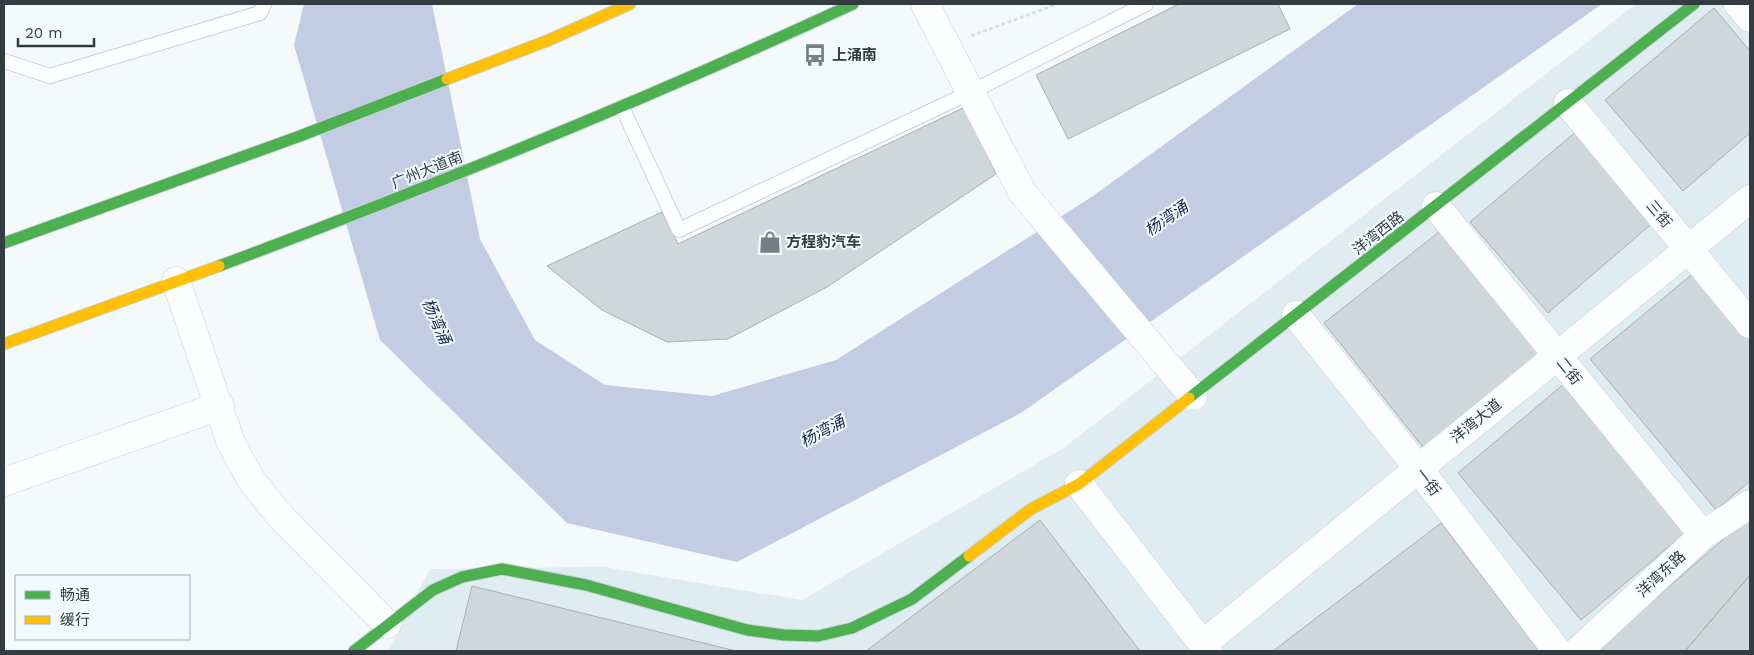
<svg xmlns="http://www.w3.org/2000/svg" width="1754" height="655" font-family="'Work Sans','Noto Sans SC',sans-serif">
<style>
.built{fill:#dfecf2}
.water{fill:#c2cde3}
.building{fill:#ced8da;stroke:#a8afb1}
.lines{fill:none;stroke-linecap:round;stroke-linejoin:round}
.lane-casing{stroke:#cad1d4;stroke-width:16}
.street-casing{stroke:#cad1d4;stroke-width:29}
.fast-casing{stroke:#cad1d4;stroke-width:13}
.slow-casing{stroke:#cad1d4;stroke-width:13}
.path{stroke:#dbddde;stroke-width:3;stroke-dasharray:4 2.5;stroke-linecap:butt}
.lane{stroke:#fdfeff;stroke-width:14}
.street{stroke:#fdfeff;stroke-width:28}
.fast{stroke:#4caf50;stroke-width:11}
.slow{stroke:#ffc107;stroke-width:11}
.labels{text-anchor:middle;stroke-width:4;stroke-linejoin:round;paint-order:stroke}
.poi-label{font-size:15px;font-weight:bold;fill:#333d41;stroke:#f1fbff;text-anchor:start}
.street-label{font-size:15px;fill:#333d41;stroke:#f1fbff}
.water-label{font-size:16px;font-style:italic;fill:#1a2850;stroke:#f1fbff}
</style>
<rect width="100%" height="100%" fill="#f4fafc"/>
<path class="built" d="M 1636,4 L 1750,4 L 1750,651 L 388,651 L 430,569 L 604,567 L 802,600 L 1065,447 Z"/>
<path class="water" d="M 304,4 L 432,4 L 480,239 L 535,340 L 605,385 L 712,396 L 836,360 L 1093,196 L 1358,4 L 1602,4 L 1021,413 L 737,562 L 567,523 L 380,340 L 294,45 Z"/>
<path class="building" d="M 1179,4 L 1278,4 L 1290,29 L 1068,139 L 1036,75 Z
M 1714,8 L 1750,51 L 1750,133 L 1683,191 L 1605,100 Z
M 965,107 L 996,174 L 827,287 L 728,339 L 667,342 L 602,310 L 547,266 L 662,212 L 678,244 Z
M 1579,129 L 1656,220 L 1548,313 L 1470,222 Z
M 1444,228 L 1545,355 L 1426,451 L 1324,323 Z
M 1696,271 L 1750,335 L 1750,481 L 1716,510 L 1590,359 Z
M 1565,383 L 1689,530 L 1581,620 L 1458,473 Z
M 1750,516 L 1750,575 L 1685,651 L 1595,651 Z
M 1040,520 L 1140,651 L 866,651 Z
M 1441,523 L 1539,651 L 1273,651 Z
M 1750,575 L 1750,649 L 1748,651 L 1685,651 Z
M 472,586 L 736,651 L 456,651 Z"/>
<g class="lines">
<defs>
<path id="lane" d="M 4,61 L 50,76 L 260,13 L 264,4
M 622,107 L 679,230 L 971,92 L 1146,4"/>
<path id="street" d="M 925,4 L 1022,192 L 1193,396
M 1738,4 L 1750,18
M 1568,103 L 1750,324
M 1436,206 L 1703,535
M 176,281 L 231,443 L 252,481 L 281,517 L 387,624
M 1296,315 L 1418,468 L 1557,651
M 4,482 L 220,406
M 1079,484 L 1208,651
M 1203,644 L 1750,199
M 1578,651 L 1703,535 L 1750,504"/>
<path id="fast" d="M 4,243 L 300,136 L 447,79
M 219,266 C 434,186 645,100 853,4
M 1189,398 L 1694,4
M 354,651 L 433,590 L 462,577 L 502,569 L 586,585 L 747,630 L 784,635 L 818,636 L 852,628 L 912,599 L 969,556"/>
<path id="slow" d="M 447,79 L 549,40 L 630,4
M 4,344 L 219,266
M 969,556 L 1031,509 L 1079,484 L 1189,398"/>
</defs>
<use href="#lane" class="lane-casing"/>
<use href="#street" class="street-casing"/>
<use href="#fast" class="fast-casing"/>
<use href="#slow" class="slow-casing"/>
<path class="path" d="M 971,36 L 1057,4"/>
<use href="#lane" class="lane"/>
<use href="#street" class="street"/>
<use href="#fast" class="fast"/>
<use href="#slow" class="slow"/>
</g>
<defs>
<symbol id="bus-bare" viewBox="-9 -9 18 18"><path d="M-5-6H5V4H4V6H2V4H-2V6H-4V4H-5ZM-3.5-4V0h7V-4ZM-3.5 1.2v1.5H-2V1.2ZM2 1.2v1.5H3.5V1.2Z" fill="#777f82" stroke="#f1fbff" stroke-width="2.5" paint-order="stroke"/></symbol>
<symbol id="shop-bare" viewBox="-9 -9 18 18"><path d="M-5-2.5h2.3a2.7 3.5 0 0 1 5.4 0H5L5.5 6h-11ZM-1.5-2.5h3a1.5 2.3 0 0 0-3 0Z" fill="#777f82" stroke="#f1fbff" stroke-width="2.5" paint-order="stroke"/></symbol>
</defs>
<g fill-rule="evenodd">
<use href="#bus-bare" x="799" y="39" width="32" height="32"/>
<use href="#shop-bare" x="754" y="226" width="32" height="32"/>
</g>
<g class="labels">
<g class="poi-label">
<text x="832" y="60">上涌南</text>
<text x="786" y="247">方程豹汽车</text>
</g>
<g class="street-label">
<text transform="translate(427 170) rotate(-22)" y="5">广州大道南</text>
<text transform="translate(1659 214) rotate(50)" y="5">三街</text>
<text transform="translate(1378 233) rotate(-38)" y="5">洋湾西路</text>
<text transform="translate(1569 371) rotate(51)" y="5">二街</text>
<text transform="translate(1476 421) rotate(-39)" y="5">洋湾大道</text>
<text transform="translate(1428 482) rotate(53)" y="5">一街</text>
<text transform="translate(1661 574) rotate(-43)" y="5">洋湾东路</text>
</g>
<g class="water-label">
<text transform="translate(1166 218) rotate(-34)" y="6">杨湾涌</text>
<text transform="translate(437 321) rotate(66)" y="6">杨湾涌</text>
<text transform="translate(822 431) rotate(-28)" y="6">杨湾涌</text>
</g>
</g>
<rect width="1754" height="655" fill="none" stroke="#333d41" stroke-width="10"/>
<rect x="15" y="575" width="175" height="65" fill="#f1fbff" stroke="#a5afb3"/>
<rect x="25" y="591" width="25" height="8" fill="#4caf50" stroke="#a5afb3"/>
<text x="60" y="600" font-size="15" fill="#333d41">畅通</text>
<rect x="25" y="616" width="25" height="8" fill="#ffc107" stroke="#a5afb3"/>
<text x="60" y="625" font-size="15" fill="#333d41">缓行</text>
<path d="M18 38v8h76v-8" fill="none" stroke="#333d41" stroke-width="2.5"/>
<text x="25" y="38" font-size="15" fill="#333d41" stroke="#f1fbff" stroke-width="4" paint-order="stroke">20 m</text>
</svg>
